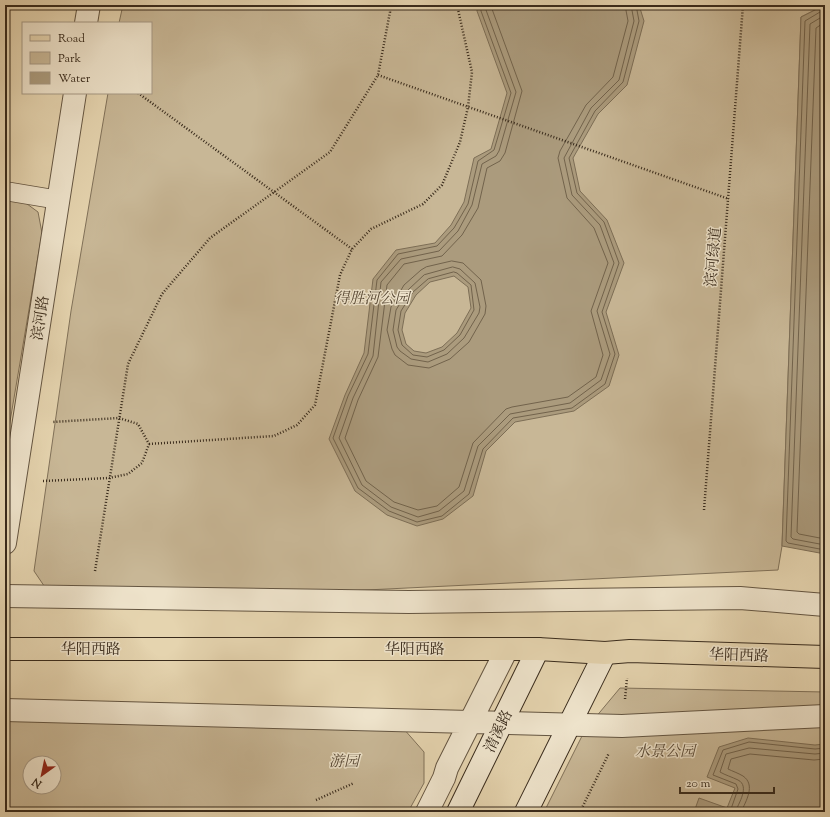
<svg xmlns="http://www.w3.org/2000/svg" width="830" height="817" font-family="'Sorts Mill Goudy','Noto Serif SC',serif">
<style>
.green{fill:#c8b796;stroke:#807159;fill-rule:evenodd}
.water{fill:#ab9b7d;stroke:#7d6e56;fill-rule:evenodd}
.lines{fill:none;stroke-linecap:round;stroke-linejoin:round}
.shore{stroke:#72634c;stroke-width:1}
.service-casing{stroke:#645541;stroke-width:20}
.minor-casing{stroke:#645541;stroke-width:24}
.tertiary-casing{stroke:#645541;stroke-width:24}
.secondary-casing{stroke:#392b1c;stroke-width:24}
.primary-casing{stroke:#392b1c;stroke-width:24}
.path{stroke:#392b1c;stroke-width:2.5;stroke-dasharray:1 2;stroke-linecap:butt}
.service{stroke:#eee3cb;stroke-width:18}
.minor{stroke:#eee3cb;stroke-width:22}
.tertiary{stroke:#eee3cb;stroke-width:22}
.secondary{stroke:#eee3cb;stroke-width:22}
.primary{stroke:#e5d4af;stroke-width:22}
.labels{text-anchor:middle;stroke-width:3;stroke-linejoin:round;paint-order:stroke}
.street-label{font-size:15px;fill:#392b1c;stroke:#eee3cb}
.park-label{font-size:15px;font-style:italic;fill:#564734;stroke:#eee3cb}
</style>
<rect width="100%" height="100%" fill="#e5d4af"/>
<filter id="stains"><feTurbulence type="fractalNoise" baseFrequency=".005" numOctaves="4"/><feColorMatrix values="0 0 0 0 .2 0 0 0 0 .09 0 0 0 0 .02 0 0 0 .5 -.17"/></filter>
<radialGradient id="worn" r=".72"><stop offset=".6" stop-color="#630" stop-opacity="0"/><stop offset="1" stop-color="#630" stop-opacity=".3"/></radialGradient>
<path class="green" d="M 123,5 L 825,5 L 801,17 L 782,546 L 778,570 L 57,605 L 34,571 L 71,311 L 108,93 L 151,93 L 151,23 L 119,23 Z
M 6,201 L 23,201 L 38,212 L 42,233 L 5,451 Z
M 620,688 L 825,692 L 825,812 L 544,812 L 585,730 Z
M 5,713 L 403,728 L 424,752 L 424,783 L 408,812 L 5,812 ZM 30,763 L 54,763 L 54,787 L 30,787 Z"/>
<path class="water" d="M 477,5 L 639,5 L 644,21 L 627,85 L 598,114 L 573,158 L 580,191 L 607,220 L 624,263 L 606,312 L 619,355 L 609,386 L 574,411 L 515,422 L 486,451 L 473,496 L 443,519 L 417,526 L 387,515 L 355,491 L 329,439 L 345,395 L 364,353 L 373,279 L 396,250 L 435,243 L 451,225 L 464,202 L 474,158 L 491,149 L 507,93 L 477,11 ZM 454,276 L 468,287 L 471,308 L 457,333 L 442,347 L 426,353 L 414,351 L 406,344 L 402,330 L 405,313 L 416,295 L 430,282 Z
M 825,5 L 825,554 L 782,546 L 801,17 Z
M 748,738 L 815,745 L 825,744 L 825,812 L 694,812 L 699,798 L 727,808 L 735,788 L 707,777 L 719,747 Z"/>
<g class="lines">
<path class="shore" d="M 481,5 L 481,11 L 511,93 L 494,150 L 478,161 L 468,204 L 454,228 L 437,246 L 398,254 L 377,280 L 368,354 L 348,396 L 333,438 L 358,488 L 389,511 L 417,522 L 442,516 L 469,494 L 483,449 L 513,418 L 572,408 L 605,384 L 615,354 L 602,312 L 619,263 L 604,222 L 577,193 L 569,158 L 595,111 L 623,82 L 639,21 L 636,5
M 486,5 L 486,10 L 516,92 L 499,151 L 496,156 L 482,164 L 472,205 L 458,231 L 439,251 L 401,259 L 381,282 L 373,356 L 353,398 L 339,438 L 362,485 L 391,507 L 418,517 L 439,511 L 464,491 L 478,446 L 510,414 L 570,403 L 601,380 L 610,354 L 597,311 L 614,263 L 600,225 L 572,195 L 564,158 L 591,108 L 619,80 L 634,21 L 631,5
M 492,5 L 492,9 L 522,91 L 505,153 L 500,161 L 487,168 L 478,208 L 462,235 L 442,256 L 404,264 L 387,285 L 378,357 L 358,400 L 345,438 L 366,481 L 394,502 L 418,510 L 437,506 L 459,487 L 473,443 L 506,409 L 512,407 L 568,397 L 596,377 L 603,355 L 591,311 L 608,263 L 594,228 L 567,198 L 558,158 L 560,151 L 586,105 L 613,77 L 628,21 L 625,5
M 825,9 L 805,21 L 786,541 L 788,543 L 825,550
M 825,15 L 810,24 L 791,537 L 793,539 L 825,545
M 825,22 L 816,28 L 797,532 L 799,534 L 825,539
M 452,261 L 463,263 L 481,280 L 486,306 L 485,314 L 469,342 L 450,359 L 429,368 L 408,365 L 395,355 L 392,349 L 387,330 L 391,307 L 404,285 L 421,270 L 426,267 Z
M 453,267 L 460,269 L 475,283 L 480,307 L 479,313 L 464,338 L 447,354 L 428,362 L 411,359 L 400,351 L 397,347 L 393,330 L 396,310 L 409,289 L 424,275 Z
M 454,272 L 457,273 L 471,285 L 474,310 L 460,335 L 444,350 L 427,357 L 413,355 L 402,345 L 398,330 L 401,311 L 413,292 L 428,279 Z
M 727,812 L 731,809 L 738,789 L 736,784 L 713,775 L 723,750 L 749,742 L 815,749 L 825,748
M 735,812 C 739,803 750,786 738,780 C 732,777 725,775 720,772 L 726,754 L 749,748 L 815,754 L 825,753
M 741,812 C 746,801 756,785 743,776 C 738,773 732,771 728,769 L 731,759 L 750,754 L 814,760 L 825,759"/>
<defs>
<path id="service" d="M 5,191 L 59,200"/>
<path id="minor" d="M 5,596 L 409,602 L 740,598 L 825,605
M 5,710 L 622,726 L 825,716
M 427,812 L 444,778 L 447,768 L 507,649"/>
<path id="tertiary" d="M 86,23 L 89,5
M 5,543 L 75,93"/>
<path id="secondary" d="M 458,812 L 538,649
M 526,812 L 605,653"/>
<path id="primary" d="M 5,649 L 538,649 L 605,653 L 630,651 L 825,657"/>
</defs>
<use href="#service" class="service-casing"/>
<use href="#minor" class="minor-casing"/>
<use href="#tertiary" class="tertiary-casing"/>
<use href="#secondary" class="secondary-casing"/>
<use href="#primary" class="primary-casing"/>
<path class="path" d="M 378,75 L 729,199
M 138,93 L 352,249
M 149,444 L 274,436 L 297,425 L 315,405 L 340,275 L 352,249 L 371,229 L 423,204 L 442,185 L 460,142 L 468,107 L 472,72 L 457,5
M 43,481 L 109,478 L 128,474 L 142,463 L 149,444 L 138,424 L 119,418 L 52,422
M 704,510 L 743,5
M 95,571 L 128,364 L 162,294 L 210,238 L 330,152 L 378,75 L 390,12 L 389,5
M 625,699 L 627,678
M 316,800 L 354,783
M 580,812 L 609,753"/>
<use href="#service" class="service"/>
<use href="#minor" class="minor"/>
<use href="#tertiary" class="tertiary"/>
<use href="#secondary" class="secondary"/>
<use href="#primary" class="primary"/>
</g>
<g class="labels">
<g class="street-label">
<text transform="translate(713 257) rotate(-85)" y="5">滨河绿道</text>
<text transform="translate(40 318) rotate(-81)" y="5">滨河路</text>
<text x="91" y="654">华阳西路</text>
<text x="415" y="654">华阳西路</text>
<text transform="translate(739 655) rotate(2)" y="5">华阳西路</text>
<text transform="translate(498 731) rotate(-64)" y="5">清溪路</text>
</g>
<g class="park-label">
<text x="372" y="303">得胜河公园</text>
<text x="665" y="756">水景公园</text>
<text x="344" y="766">游园</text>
</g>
</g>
<rect width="830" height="817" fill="none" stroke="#e5d4af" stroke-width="20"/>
<rect x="6" y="6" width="818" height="805" fill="none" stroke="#392b1c" stroke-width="2"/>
<rect x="10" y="10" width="810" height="797" fill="none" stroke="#392b1c"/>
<rect x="22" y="22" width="130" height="72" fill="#eee3cb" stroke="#a69985"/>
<rect x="30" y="35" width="20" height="6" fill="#e5d4af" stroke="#a69985"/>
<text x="58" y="42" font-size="12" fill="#392b1c">Road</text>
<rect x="30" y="52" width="20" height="12" fill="#c8b796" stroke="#a69985"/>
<text x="58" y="62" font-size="12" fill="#392b1c">Park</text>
<rect x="30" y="72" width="20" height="12" fill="#ab9b7d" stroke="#a69985"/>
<text x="58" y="82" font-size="12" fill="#392b1c">Water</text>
<g transform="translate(42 775) rotate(213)"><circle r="19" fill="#eee3cb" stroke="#a69985"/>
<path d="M0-3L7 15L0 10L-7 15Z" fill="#8f2418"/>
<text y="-6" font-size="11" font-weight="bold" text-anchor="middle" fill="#392b1c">N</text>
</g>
<path d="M680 787v6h94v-6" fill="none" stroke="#392b1c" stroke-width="2"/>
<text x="686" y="787" font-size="12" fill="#392b1c" stroke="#eee3cb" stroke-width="3" paint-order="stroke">20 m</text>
<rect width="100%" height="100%" filter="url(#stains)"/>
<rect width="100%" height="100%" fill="url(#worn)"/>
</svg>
